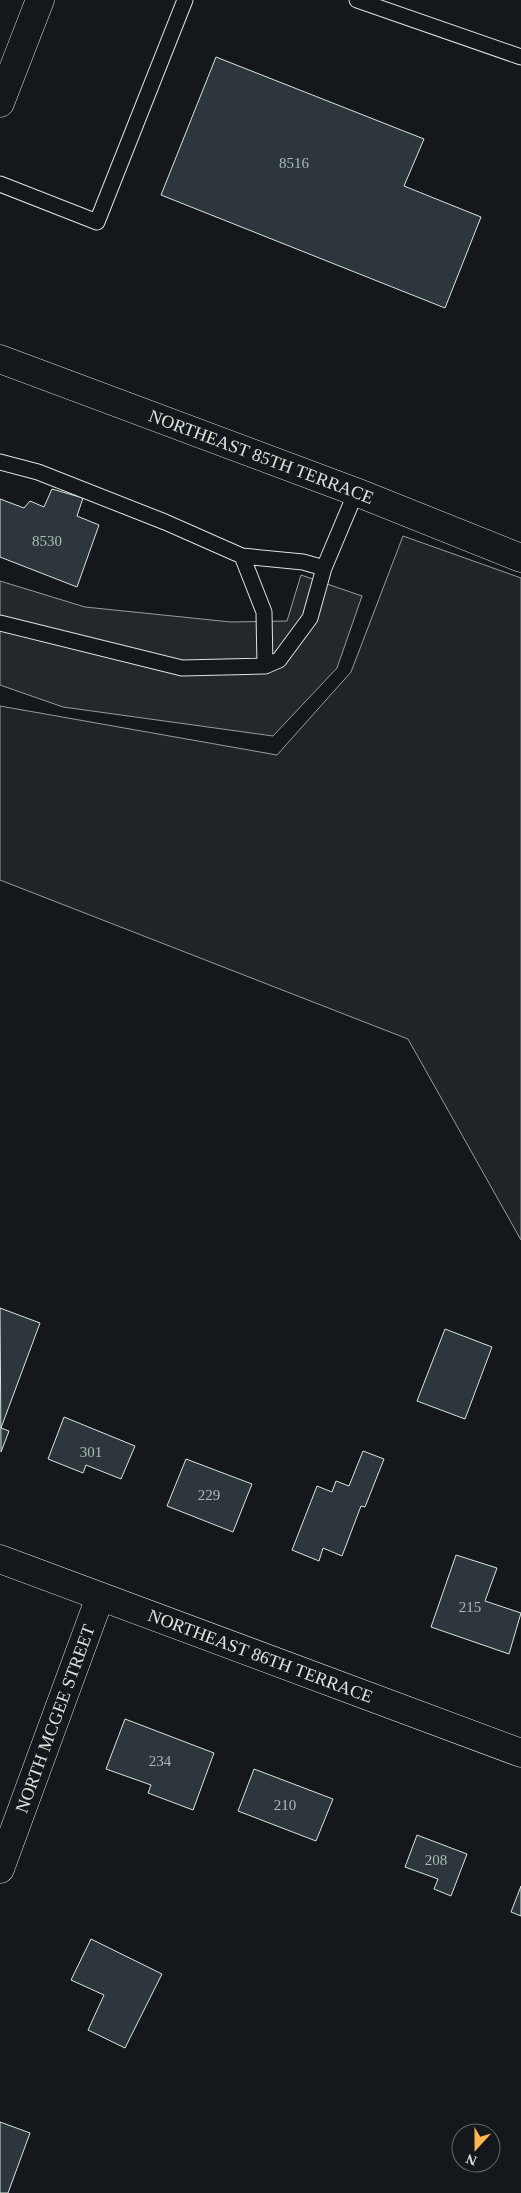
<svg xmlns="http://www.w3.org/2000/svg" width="521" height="2193" font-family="'Times New Roman',serif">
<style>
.green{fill:#202428;stroke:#939e99}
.parking{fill:#24282b;stroke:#939e99}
.building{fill:#2c363c;stroke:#d8e6dc}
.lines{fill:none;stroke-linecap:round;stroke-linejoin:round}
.service-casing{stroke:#d8e6dc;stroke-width:17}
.minor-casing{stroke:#d8e6dc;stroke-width:29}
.secondary-casing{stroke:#d8e6dc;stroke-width:29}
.service{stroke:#14181c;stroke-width:15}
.minor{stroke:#14181c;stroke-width:28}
.secondary{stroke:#14181c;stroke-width:28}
.labels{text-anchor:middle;stroke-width:4;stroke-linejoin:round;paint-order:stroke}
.number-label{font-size:15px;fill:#adbab4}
.street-label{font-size:18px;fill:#d8e6dc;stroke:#14181c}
</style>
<rect width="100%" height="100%" fill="#14181c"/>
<path class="green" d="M 403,536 L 521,578 L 521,1240 L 408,1039 L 0,880 L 0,706 L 277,755 L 351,672 Z"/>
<path class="parking" d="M 301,575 L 362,596 L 337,668 L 273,736 L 63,707 L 0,685 L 0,581 L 85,607 L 231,622 L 287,621 Z"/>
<path class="building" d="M 216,57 L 424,139 L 404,186 L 481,217 L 445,308 L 161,195 Z
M 52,489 L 83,498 L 77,516 L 99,525 L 77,587 L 0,557 L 0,499 L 24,508 L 30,501 L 44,507 Z
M 0,1308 L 40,1323 L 1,1428 L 9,1431 L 1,1452 Z
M 445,1329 L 492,1347 L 465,1419 L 417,1401 Z
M 64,1417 L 135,1446 L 121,1479 L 86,1465 L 83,1473 L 48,1459 Z
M 363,1451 L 384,1459 L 365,1507 L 361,1506 L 342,1556 L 323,1548 L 319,1561 L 292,1550 L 317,1486 L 332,1492 L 336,1481 L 349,1486 Z
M 186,1459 L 252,1484 L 233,1532 L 167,1506 Z
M 456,1555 L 497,1568 L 485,1601 L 521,1613 L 509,1654 L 431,1627 Z
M 125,1719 L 214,1753 L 193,1810 L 148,1793 L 151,1785 L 106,1769 Z
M 254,1769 L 333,1799 L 316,1841 L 238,1811 Z
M 417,1835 L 467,1854 L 451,1896 L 434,1889 L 438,1879 L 405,1867 Z
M 521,1886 L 521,1916 L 511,1912 Z
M 91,1939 L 162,1974 L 125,2048 L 88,2030 L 104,1995 L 71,1980 Z
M 0,2122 L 30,2133 L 8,2193 L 0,2193 Z"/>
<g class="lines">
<defs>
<path id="service" d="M 357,0 L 521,57
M 0,184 L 97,222 L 185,0
M 0,462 L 38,472 L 165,522 L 242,556 L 303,562 L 324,568
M 242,556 L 264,612 L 265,666
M 0,623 L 182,668 L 265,666 L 279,660 L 310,618 L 324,568 L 356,492"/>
<g id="minor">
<path id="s1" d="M 0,359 L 356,492 L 521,558"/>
<path id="s2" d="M 0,1559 L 521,1753"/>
<path id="s3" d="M 0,1869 L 100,1597"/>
</g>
<path id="secondary" d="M 0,103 L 40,0"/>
</defs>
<use href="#service" class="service-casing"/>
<use href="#minor" class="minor-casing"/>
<use href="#secondary" class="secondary-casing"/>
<use href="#service" class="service"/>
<use href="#minor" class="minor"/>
<use href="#secondary" class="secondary"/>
</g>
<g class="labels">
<g class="number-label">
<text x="294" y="168">8516</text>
<text x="47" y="546">8530</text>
<text x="91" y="1457">301</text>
<text x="209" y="1500">229</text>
<text x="470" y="1612">215</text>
<text x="160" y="1766">234</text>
<text x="285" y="1810">210</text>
<text x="436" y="1865">208</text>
</g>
<g class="street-label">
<text dy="6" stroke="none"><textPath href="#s1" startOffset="279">NORTHEAST 85TH TERRACE</textPath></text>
<text dy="6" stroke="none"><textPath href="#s2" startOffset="278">NORTHEAST 86TH TERRACE</textPath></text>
<text dy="6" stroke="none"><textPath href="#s3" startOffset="160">NORTH MCGEE STREET</textPath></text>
</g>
</g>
<g transform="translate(476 2148) rotate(201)"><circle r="24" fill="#14181c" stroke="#626a69"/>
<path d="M0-4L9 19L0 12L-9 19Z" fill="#ffb74d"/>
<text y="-8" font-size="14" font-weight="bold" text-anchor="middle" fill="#d8e6dc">N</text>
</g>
</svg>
